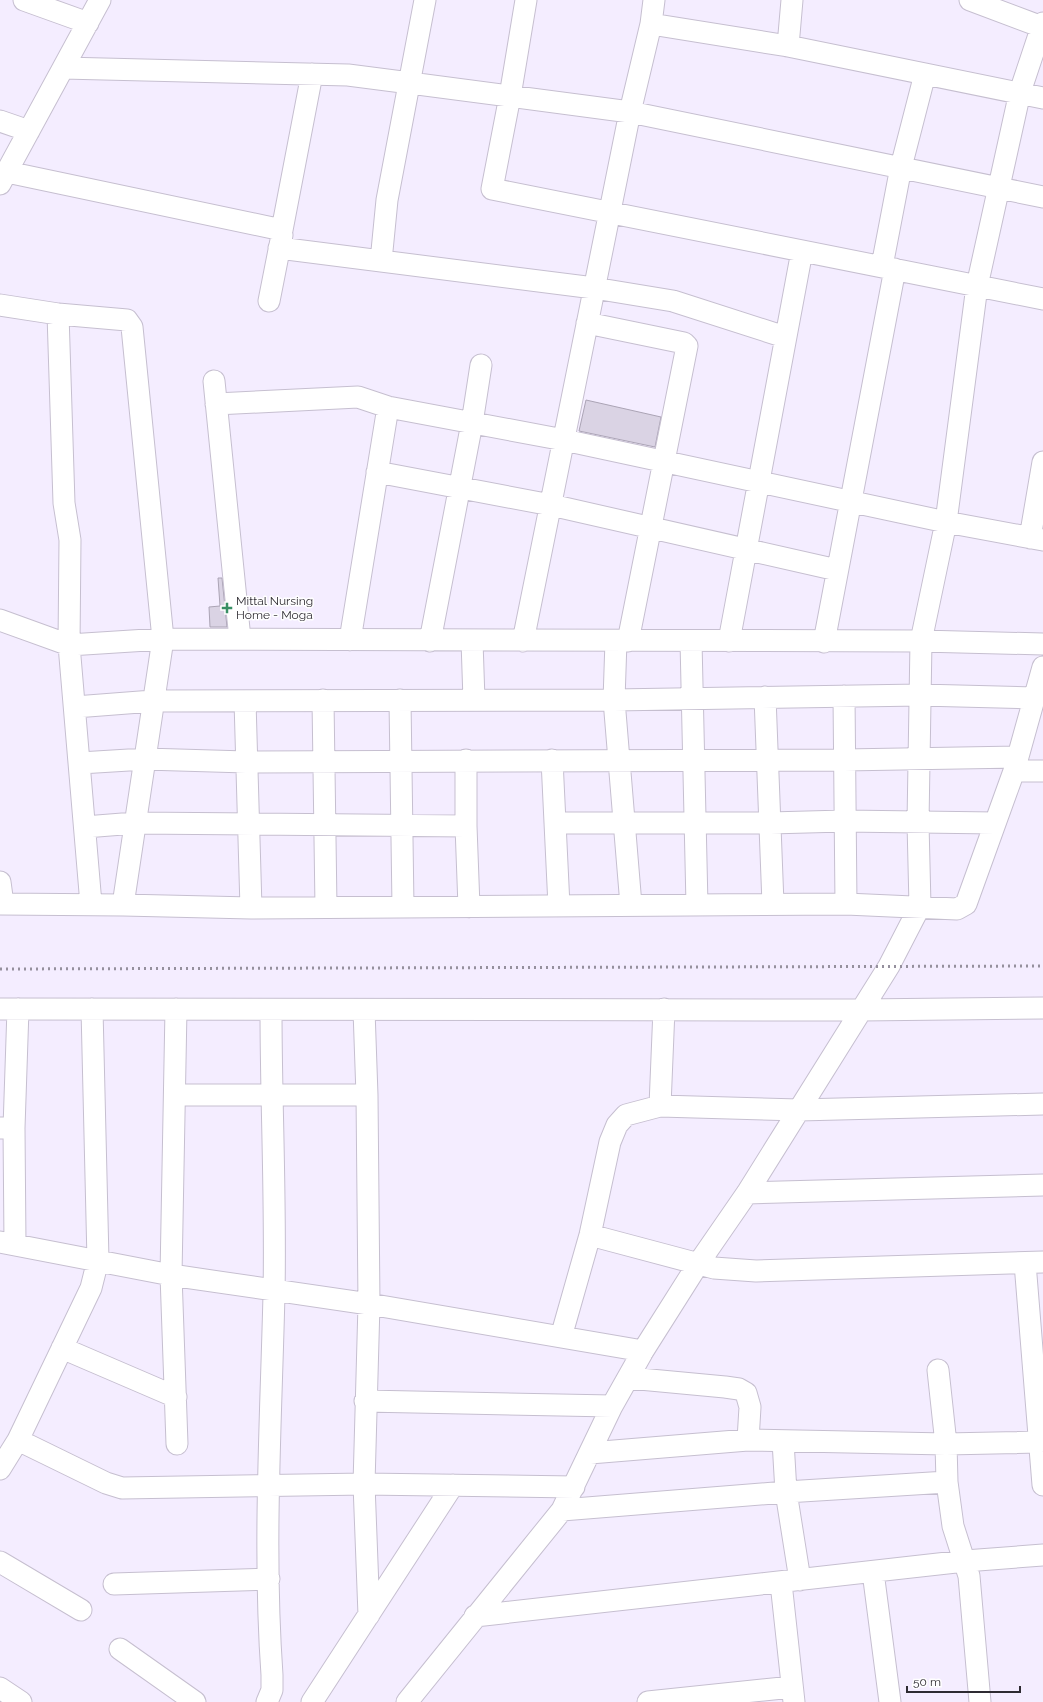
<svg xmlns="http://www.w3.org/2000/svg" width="1043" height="1702" font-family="Raleway,sans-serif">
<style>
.building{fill:#dad3e4;stroke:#aba4b5}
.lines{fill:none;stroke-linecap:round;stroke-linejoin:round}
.minor-casing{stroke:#c6bfd0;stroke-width:23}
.minor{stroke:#fff;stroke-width:21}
.rail{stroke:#95909d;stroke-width:3;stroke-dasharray:2 4;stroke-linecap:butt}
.poi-dot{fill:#388f64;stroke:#fff;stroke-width:1.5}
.labels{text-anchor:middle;stroke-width:3;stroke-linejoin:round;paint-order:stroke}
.poi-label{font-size:12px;fill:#2e2b32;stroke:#fff;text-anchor:start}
</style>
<rect width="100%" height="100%" fill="#f4edff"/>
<path class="building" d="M 586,400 L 661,417 L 655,447 L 579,431 Z
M 218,578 L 222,578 L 227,627 L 210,627 L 209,607 L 220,606 Z"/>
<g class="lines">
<defs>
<path id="minor" d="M 24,0 L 88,23
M 526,0 L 510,96 L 492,189 L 1043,299
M 970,0 L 1042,27
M 651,24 L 788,46 L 1043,98
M 788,46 L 792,0
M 63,68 L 348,75 L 410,83 L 630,112 L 1043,197
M 0,121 L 29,131
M 7,172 L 282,230 L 312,74
M 0,184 L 100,0
M 279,248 L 594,288 L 673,301 L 785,337
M 381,261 L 387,200 L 425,0
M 882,266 L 901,167 L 925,74
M 269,301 L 282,235
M 0,305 L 58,314 L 127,320 L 132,327 L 163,639 L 123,905
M 58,314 L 64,503 L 70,540 L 69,645 L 91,904
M 587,323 L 684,343 L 687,346 L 628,641
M 214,381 L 240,639
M 216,404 L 358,397 L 388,407 L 564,440 L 946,522 L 1043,540
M 377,472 L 551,505 L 837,570
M 1030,538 L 1043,462
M 0,620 L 69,645 L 163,639 L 921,641 L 1043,644
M 350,640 L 388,407
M 430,641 L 472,423 L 481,365
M 472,641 L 474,700
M 523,641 L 630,112 L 651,24 L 654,0
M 616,641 L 614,700 L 631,905
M 691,641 L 697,905
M 729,641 L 802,251
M 824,642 L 895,269
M 844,696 L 846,904
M 765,697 L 773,904
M 323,700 L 326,907
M 400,700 L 403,907
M 245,701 L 251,908
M 75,707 L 153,701 L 614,700 L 920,695 L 1034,698
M 466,760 L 466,826 L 469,907
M 552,760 L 559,906
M 80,763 L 145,759 L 246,762 L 844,760 L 1018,757
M 1014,771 L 1043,771
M 555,823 L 770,823 L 844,821 L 995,823
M 85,827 L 135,823 L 466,826
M 0,882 L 3,904
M 0,904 L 123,905 L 251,908 L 846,904 L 957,909 L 966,904 L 1014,771 L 1043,667
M 0,1009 L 861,1010 L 1043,1008
M 176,1009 L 171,1275 L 177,1444
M 175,1095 L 367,1095 L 364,1010
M 367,1095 L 369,1304 L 364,1484 L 369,1615
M 660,1106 L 664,1009
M 0,1128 L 14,1128 L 18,1009
M 14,1128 L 15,1244
M 747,1193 L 1043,1185
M 590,1235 L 714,1268 L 756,1271 L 1043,1262
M 0,1242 L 171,1275 L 369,1304 L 643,1351
M 1025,1263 L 1043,1485
M 561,1337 L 590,1235 L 610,1142 L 617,1125 L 626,1115 L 660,1106 L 799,1110 L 1043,1104
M 62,1348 L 176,1397
M 938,1370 L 946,1444 L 947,1482 L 953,1526 L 969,1576 L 980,1702
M 629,1378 L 725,1387 L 739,1389 L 746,1393 L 750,1407 L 748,1440
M 365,1401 L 612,1406
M 18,1440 L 91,1288 L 98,1260 L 92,1009
M 783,1441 L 786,1492 L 947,1482
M 590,1453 L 748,1440 L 946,1444 L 1039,1442
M 0,1469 L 18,1440 L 106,1483 L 122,1488 L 364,1484 L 574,1487
M 562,1510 L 786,1492 L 800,1580
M 0,1562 L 81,1610
M 873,1572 L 890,1702
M 781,1583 L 794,1702
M 114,1584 L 269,1579
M 475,1616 L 965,1561 L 1043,1555
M 120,1649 L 195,1702
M 0,1688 L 21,1702
M 267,1702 L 272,1690 L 272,1675 C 263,1548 271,1420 274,1294 C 276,1199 271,1104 271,1010
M 312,1702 L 453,1485
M 407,1702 L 562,1510 L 612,1406 L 643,1351 L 698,1264 L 747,1193 L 889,966 L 920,906 L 918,823 L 921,641 L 946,522 L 977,286 L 1020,92 L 1043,23
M 648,1702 L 792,1687"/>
</defs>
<use href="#minor" class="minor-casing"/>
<use href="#minor" class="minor"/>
<path class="rail" d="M 0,969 L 1043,966"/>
</g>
<path class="poi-dot" d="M225 602h4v4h4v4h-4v4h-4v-4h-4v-4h4z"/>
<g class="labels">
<g class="poi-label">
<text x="236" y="605">Mittal Nursing<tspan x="236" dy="14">Home - Moga</tspan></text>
</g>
</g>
<path d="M907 1686v6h113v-6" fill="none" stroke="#2e2b32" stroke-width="2"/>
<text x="913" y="1686" font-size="12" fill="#2e2b32" stroke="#ffffff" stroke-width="3" paint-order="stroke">50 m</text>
</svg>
